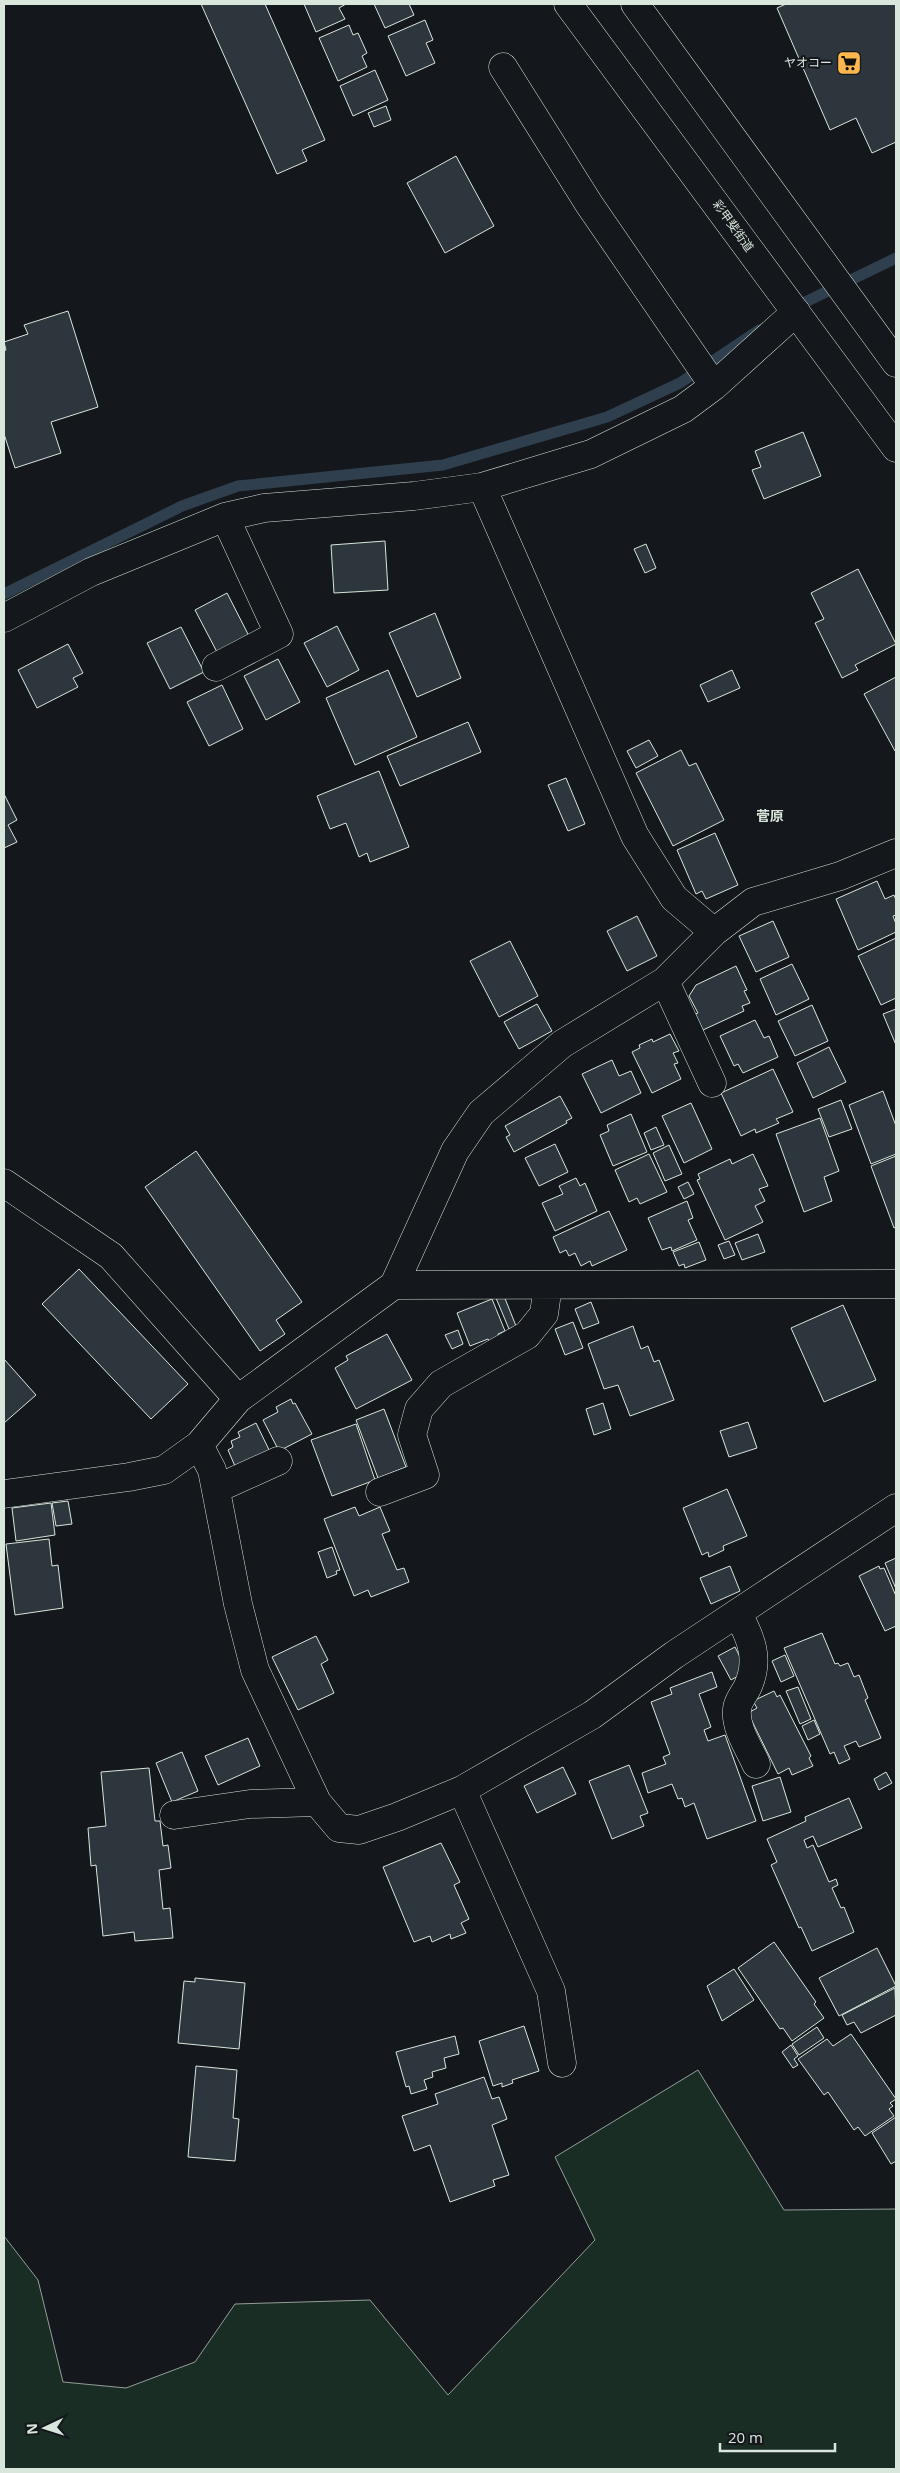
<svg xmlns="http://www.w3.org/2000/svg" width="900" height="2473" font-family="'Open Sans','Noto Sans JP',sans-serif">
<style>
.green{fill:#1a2d24;stroke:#939e99}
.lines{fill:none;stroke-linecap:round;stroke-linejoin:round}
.stream{stroke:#2f3f4d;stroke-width:11}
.building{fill:#2c363c;stroke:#d8e6dc}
.minor-casing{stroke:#d8e6dc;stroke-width:29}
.highway-casing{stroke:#d8e6dc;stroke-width:29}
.minor{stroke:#14181c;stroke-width:28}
.highway{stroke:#14181c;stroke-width:28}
.labels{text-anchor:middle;stroke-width:4;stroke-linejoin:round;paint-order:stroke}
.poi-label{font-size:12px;fill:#d8e6dc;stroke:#14181c;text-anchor:end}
.street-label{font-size:12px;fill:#d8e6dc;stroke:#14181c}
.neighbourhood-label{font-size:14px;font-weight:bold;fill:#d8e6dc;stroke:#14181c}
</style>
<rect width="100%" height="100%" fill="#14181c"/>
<path class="green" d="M 698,2070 L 784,2210 L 896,2209 L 896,2469 L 4,2469 L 4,2236 L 38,2280 L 63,2382 L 126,2388 L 195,2362 L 235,2304 L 370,2300 L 448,2395 L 595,2240 L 555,2157 Z"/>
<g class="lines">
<path class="stream" d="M 793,308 L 896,258
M 4,594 L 182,506 L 238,486 L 443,465 L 607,417 L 680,383 L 759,330"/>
</g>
<path class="building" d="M 201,4 L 265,4 L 325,140 L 302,150 L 307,161 L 277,174 Z
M 304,4 L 346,4 L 339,8 L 345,19 L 316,32 Z
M 374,4 L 409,4 L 414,15 L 385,28 Z
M 786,4 L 896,4 L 896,142 L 872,153 L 856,118 L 830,130 L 777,8 Z
M 425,20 L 433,40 L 426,43 L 435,63 L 406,76 L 388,36 Z
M 349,25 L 353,35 L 358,33 L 367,53 L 362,56 L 367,67 L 338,81 L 319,38 Z
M 375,70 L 388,100 L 353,116 L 340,86 Z
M 386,106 L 391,120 L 374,127 L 368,113 Z
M 456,156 L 494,226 L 445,253 L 407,183 Z
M 68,311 L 98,407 L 51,422 L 61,453 L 15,468 L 4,434 L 4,351 L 6,350 L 4,342 L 28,334 L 24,325 Z
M 803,432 L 821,476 L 764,499 L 752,470 L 761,467 L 755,451 Z
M 385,541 L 388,590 L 334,593 L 331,545 Z
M 646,544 L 656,568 L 645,573 L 634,549 Z
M 858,569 L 896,644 L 855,665 L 858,670 L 842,678 L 815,623 L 824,619 L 811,593 Z
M 227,593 L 250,638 L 218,654 L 195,610 Z
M 435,613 L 461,678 L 417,697 L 389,633 Z
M 337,626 L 359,670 L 327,687 L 304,643 Z
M 181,627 L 204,672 L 170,689 L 147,643 Z
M 68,644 L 83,673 L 73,678 L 78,687 L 37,708 L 18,670 Z
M 278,659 L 300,702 L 266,720 L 244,676 Z
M 388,670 L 417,737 L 355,765 L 326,698 Z
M 732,670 L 740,688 L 708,702 L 700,685 Z
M 896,677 L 896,751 L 895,751 L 864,694 Z
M 222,685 L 243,729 L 209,746 L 187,702 Z
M 468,722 L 481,752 L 400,786 L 387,756 Z
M 649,740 L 658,756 L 636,768 L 627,751 Z
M 681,750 L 689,766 L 696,763 L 724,820 L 673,846 L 636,773 Z
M 379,771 L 409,847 L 370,862 L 367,853 L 359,857 L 346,823 L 330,829 L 317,796 Z
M 566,778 L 585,824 L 568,831 L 548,785 Z
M 4,794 L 17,820 L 8,825 L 17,842 L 4,848 Z
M 715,833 L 738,885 L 706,899 L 702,891 L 696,894 L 677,850 Z
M 877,881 L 885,899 L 894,895 L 896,900 L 896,915 L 893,916 L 896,924 L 896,932 L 858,950 L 836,899 Z
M 637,916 L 657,956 L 627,971 L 607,931 Z
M 773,921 L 789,957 L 756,972 L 739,936 Z
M 896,938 L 896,998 L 881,1005 L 858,956 Z
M 510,941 L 538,996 L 499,1017 L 470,961 Z
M 792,964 L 809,999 L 776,1015 L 760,979 Z
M 736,966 L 747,990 L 744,991 L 750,1003 L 742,1006 L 744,1011 L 703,1030 L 695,1014 L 698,1013 L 689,996 L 696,985 Z
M 537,1004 L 552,1031 L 519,1049 L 504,1022 Z
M 812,1005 L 828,1041 L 795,1056 L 778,1021 Z
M 896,1009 L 896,1045 L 883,1014 Z
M 755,1020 L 764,1038 L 769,1036 L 778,1057 L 743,1073 L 738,1064 L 734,1066 L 720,1036 Z
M 670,1034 L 679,1051 L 673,1053 L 678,1063 L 674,1064 L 681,1079 L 652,1093 L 632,1052 L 640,1048 L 639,1045 L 652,1039 L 653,1042 Z
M 829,1047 L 846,1082 L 813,1098 L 797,1063 Z
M 612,1060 L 619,1076 L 631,1071 L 641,1093 L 601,1113 L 582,1074 Z
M 773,1069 L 793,1112 L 776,1119 L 779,1123 L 756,1133 L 755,1129 L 741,1136 L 721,1093 Z
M 883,1091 L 896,1126 L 896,1154 L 871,1164 L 849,1105 Z
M 560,1096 L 572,1118 L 566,1121 L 567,1123 L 514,1152 L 506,1137 L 510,1135 L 505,1126 Z
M 841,1100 L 852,1129 L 829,1137 L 818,1109 Z
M 691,1103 L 712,1149 L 684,1163 L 662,1116 Z
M 631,1114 L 647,1152 L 613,1166 L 600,1135 L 609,1131 L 607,1125 Z
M 820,1118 L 839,1171 L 824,1177 L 832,1201 L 804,1212 L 776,1134 Z
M 656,1127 L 664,1145 L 651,1150 L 644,1133 Z
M 555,1144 L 568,1172 L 539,1186 L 525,1158 Z
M 669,1145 L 682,1174 L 665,1181 L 653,1153 Z
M 196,1151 L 302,1302 L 276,1320 L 285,1334 L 260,1351 L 145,1187 Z
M 649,1154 L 667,1192 L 640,1204 L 637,1198 L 629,1202 L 615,1170 Z
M 753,1154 L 768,1186 L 759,1189 L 765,1201 L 755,1206 L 763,1222 L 725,1240 L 697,1180 L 700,1179 L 698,1174 L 730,1159 L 732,1164 Z
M 896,1156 L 896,1227 L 894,1228 L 871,1166 Z
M 576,1178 L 580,1186 L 585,1183 L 597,1211 L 555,1231 L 542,1203 L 563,1194 L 559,1186 Z
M 688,1182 L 694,1194 L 684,1199 L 678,1187 Z
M 687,1201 L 693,1218 L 688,1220 L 697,1240 L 672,1251 L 671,1247 L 662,1250 L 648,1218 Z
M 609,1211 L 627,1250 L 592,1266 L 590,1261 L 581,1266 L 575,1253 L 569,1256 L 566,1250 L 560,1253 L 553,1237 Z
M 758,1234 L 765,1252 L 742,1260 L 735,1243 Z
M 729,1241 L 735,1255 L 724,1259 L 718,1245 Z
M 699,1242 L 706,1260 L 685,1268 L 684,1264 L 679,1266 L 673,1252 Z
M 79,1269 L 188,1384 L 151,1419 L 42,1304 Z
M 504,1296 L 516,1326 L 509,1329 L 496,1298 Z
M 492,1299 L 505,1331 L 498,1334 L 499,1338 L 490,1342 L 488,1339 L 470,1346 L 457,1313 Z
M 591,1302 L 599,1323 L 583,1329 L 575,1309 Z
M 843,1305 L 876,1380 L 824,1402 L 791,1328 Z
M 573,1322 L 583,1348 L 565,1355 L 555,1329 Z
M 633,1326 L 641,1349 L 648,1346 L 654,1362 L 659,1360 L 674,1400 L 630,1416 L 618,1385 L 604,1389 L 588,1344 Z
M 458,1330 L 463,1344 L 452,1349 L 445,1335 Z
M 387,1334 L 412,1380 L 356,1409 L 335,1368 L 348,1360 L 346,1356 Z
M 4,1359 L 36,1395 L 4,1423 Z
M 291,1399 L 293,1404 L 295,1403 L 312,1434 L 279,1451 L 263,1420 L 278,1412 L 276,1407 Z
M 603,1403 L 611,1429 L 594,1435 L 586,1409 Z
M 384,1409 L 406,1467 L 378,1478 L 356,1420 Z
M 748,1422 L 757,1448 L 729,1457 L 720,1431 Z
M 256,1423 L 272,1456 L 238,1473 L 228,1450 L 233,1447 L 231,1441 L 240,1437 L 238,1432 Z
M 356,1424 L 375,1480 L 332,1496 L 311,1440 Z
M 727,1489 L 747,1536 L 723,1546 L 724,1550 L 709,1557 L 708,1552 L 702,1555 L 683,1508 Z
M 68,1501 L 72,1524 L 56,1526 L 52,1503 Z
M 51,1503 L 55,1535 L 16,1541 L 12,1508 Z
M 355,1507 L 359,1516 L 380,1507 L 390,1531 L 382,1534 L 397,1570 L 404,1568 L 409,1582 L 371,1597 L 368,1590 L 354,1596 L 324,1519 Z
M 49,1539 L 52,1566 L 58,1565 L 63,1608 L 15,1615 L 6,1544 Z
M 332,1547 L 340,1570 L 336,1571 L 337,1574 L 327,1578 L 318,1552 Z
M 896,1558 L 896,1589 L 885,1563 Z
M 730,1566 L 740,1591 L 711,1604 L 700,1578 Z
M 879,1566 L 880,1569 L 884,1568 L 896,1596 L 896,1626 L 885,1631 L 859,1576 Z
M 822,1633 L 835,1664 L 838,1663 L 840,1666 L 848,1663 L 854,1677 L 859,1675 L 868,1698 L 865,1700 L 881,1738 L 859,1747 L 856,1741 L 844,1746 L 850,1759 L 839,1764 L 834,1752 L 830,1754 L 784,1648 Z
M 316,1636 L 328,1660 L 321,1664 L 334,1693 L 298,1710 L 272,1657 Z
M 735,1647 L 747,1671 L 731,1680 L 718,1656 Z
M 785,1655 L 794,1676 L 781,1682 L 772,1661 Z
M 712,1672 L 717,1687 L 699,1694 L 711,1727 L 704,1730 L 708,1741 L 725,1735 L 756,1821 L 707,1839 L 694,1803 L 685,1807 L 682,1798 L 678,1799 L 672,1784 L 648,1793 L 642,1773 L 666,1764 L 663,1757 L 670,1754 L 651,1702 L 672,1694 L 670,1688 Z
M 798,1687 L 811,1719 L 800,1724 L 786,1691 Z
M 774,1691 L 777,1697 L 780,1695 L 811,1756 L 809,1758 L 813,1766 L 792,1775 L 789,1768 L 778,1774 L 748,1713 L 757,1708 L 753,1701 Z
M 814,1720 L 820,1734 L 808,1740 L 802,1726 Z
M 248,1738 L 260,1766 L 218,1785 L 205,1756 Z
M 182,1752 L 198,1791 L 172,1802 L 156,1763 Z
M 629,1765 L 648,1813 L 640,1816 L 644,1826 L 612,1839 L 589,1781 Z
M 563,1767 L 576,1794 L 537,1813 L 524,1786 Z
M 149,1768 L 155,1821 L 160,1821 L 163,1846 L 168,1845 L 171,1868 L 159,1870 L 163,1909 L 170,1908 L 173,1938 L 135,1941 L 134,1932 L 103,1936 L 96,1865 L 91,1866 L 88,1828 L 106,1826 L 101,1772 Z
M 886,1772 L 892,1783 L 879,1790 L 874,1779 Z
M 780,1777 L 791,1812 L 763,1821 L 752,1786 Z
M 849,1798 L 862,1828 L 818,1847 L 813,1836 L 804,1840 L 807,1848 L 813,1845 L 829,1882 L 836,1879 L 838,1885 L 832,1888 L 841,1908 L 844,1907 L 854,1932 L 812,1951 L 801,1927 L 799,1928 L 771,1865 L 777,1862 L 767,1839 L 806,1821 L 805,1817 Z
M 441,1843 L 460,1882 L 454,1885 L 469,1919 L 461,1923 L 466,1933 L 451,1939 L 450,1934 L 432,1942 L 430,1936 L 414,1942 L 383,1867 Z
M 774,1942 L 816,2002 L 814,2004 L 824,2018 L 792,2041 L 783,2028 L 780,2029 L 738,1968 Z
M 877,1948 L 896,1986 L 839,2016 L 819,1978 Z
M 734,1969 L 754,2000 L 722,2021 L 707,1986 Z
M 195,1978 L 245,1983 L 239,2049 L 178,2043 L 184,1981 L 195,1982 Z
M 895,1988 L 896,2015 L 861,2033 L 854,2022 L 847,2025 L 842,2015 Z
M 524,2026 L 539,2071 L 512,2080 L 513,2083 L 502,2087 L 502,2083 L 493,2086 L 479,2041 Z
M 817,2027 L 824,2038 L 799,2055 L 792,2044 Z
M 851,2034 L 896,2099 L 890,2103 L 893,2106 L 889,2109 L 894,2116 L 865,2136 L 858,2127 L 854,2130 L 828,2092 L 824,2095 L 798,2059 L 827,2039 L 833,2046 Z
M 455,2036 L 459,2054 L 444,2058 L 446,2068 L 432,2072 L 433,2077 L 424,2080 L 427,2089 L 411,2094 L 409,2086 L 406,2087 L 396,2052 Z
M 791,2045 L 798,2056 L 794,2059 L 798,2065 L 793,2068 L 782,2052 Z
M 196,2066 L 237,2070 L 233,2118 L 239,2119 L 235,2161 L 188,2157 Z
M 484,2077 L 492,2099 L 499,2097 L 507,2119 L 492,2125 L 509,2175 L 493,2180 L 495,2186 L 450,2202 L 430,2145 L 414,2151 L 402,2116 L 438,2104 L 435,2094 Z
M 896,2117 L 896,2161 L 891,2164 L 872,2133 Z"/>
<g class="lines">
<defs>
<path id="minor" d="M 503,67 L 589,204 L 714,386
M 482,487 L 635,836 L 674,898 L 714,932
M 4,618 L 91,572 L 225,517 L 264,508 L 414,496 L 482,487 L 591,454 L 683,409 L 714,386 L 796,312
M 216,667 L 279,634 L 225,517
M 665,981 L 712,1083
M 4,1183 L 111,1256 L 238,1399
M 394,1285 L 896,1284
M 199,1445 L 212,1470 L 238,1604 L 255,1670 L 317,1802 L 339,1828 L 359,1830 L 397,1817 L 462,1790 L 592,1715 L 674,1655 L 896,1508
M 216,1489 L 278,1461
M 380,1492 L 425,1475 L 412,1435 L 419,1409 L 441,1384 L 527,1335 L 544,1314 L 548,1285
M 4,1494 L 129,1477 L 164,1470 L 199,1445 L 238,1399 L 394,1285 L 455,1151 L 481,1113 L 562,1044 L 665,981 L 714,932 L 753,902 L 840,876 L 896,853
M 738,1614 C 751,1638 760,1659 748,1686 C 745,1693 737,1702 737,1710 C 735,1728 749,1748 756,1764
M 462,1790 L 551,1991 L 562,2063
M 174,1815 L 250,1804 L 317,1802"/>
<path id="highway" d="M 568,4 L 896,448
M 635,4 L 896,363"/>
</defs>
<use href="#minor" class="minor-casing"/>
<use href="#highway" class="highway-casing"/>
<use href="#minor" class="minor"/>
<use href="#highway" class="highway"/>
</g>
<defs>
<symbol id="supermarket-square" viewBox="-11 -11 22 22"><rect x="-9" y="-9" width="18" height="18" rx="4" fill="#ffb74d" stroke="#14181c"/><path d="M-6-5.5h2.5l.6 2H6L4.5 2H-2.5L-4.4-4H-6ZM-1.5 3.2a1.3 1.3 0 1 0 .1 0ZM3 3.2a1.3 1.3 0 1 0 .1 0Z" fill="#111"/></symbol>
</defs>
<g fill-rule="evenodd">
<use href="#supermarket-square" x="835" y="49" width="28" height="28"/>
</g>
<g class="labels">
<g class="poi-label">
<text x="832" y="67">ヤオコー</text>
</g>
<g class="street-label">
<text transform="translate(733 226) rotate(54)" y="4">彩甲斐街道</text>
</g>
<g class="neighbourhood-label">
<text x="770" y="821">菅原</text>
</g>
</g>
<rect width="900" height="2473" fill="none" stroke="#d8e6dc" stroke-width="10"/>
<g transform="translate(45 2428) rotate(266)" stroke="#14181c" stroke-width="4" paint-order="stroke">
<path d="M0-4L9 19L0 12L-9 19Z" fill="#d8e6dc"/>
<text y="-8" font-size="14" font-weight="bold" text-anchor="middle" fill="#d8e6dc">N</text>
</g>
<path d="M720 2443v8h115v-8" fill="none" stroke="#d8e6dc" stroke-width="2.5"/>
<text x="728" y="2443" font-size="15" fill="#d8e6dc" stroke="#14181c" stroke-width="4" paint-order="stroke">20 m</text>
</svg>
